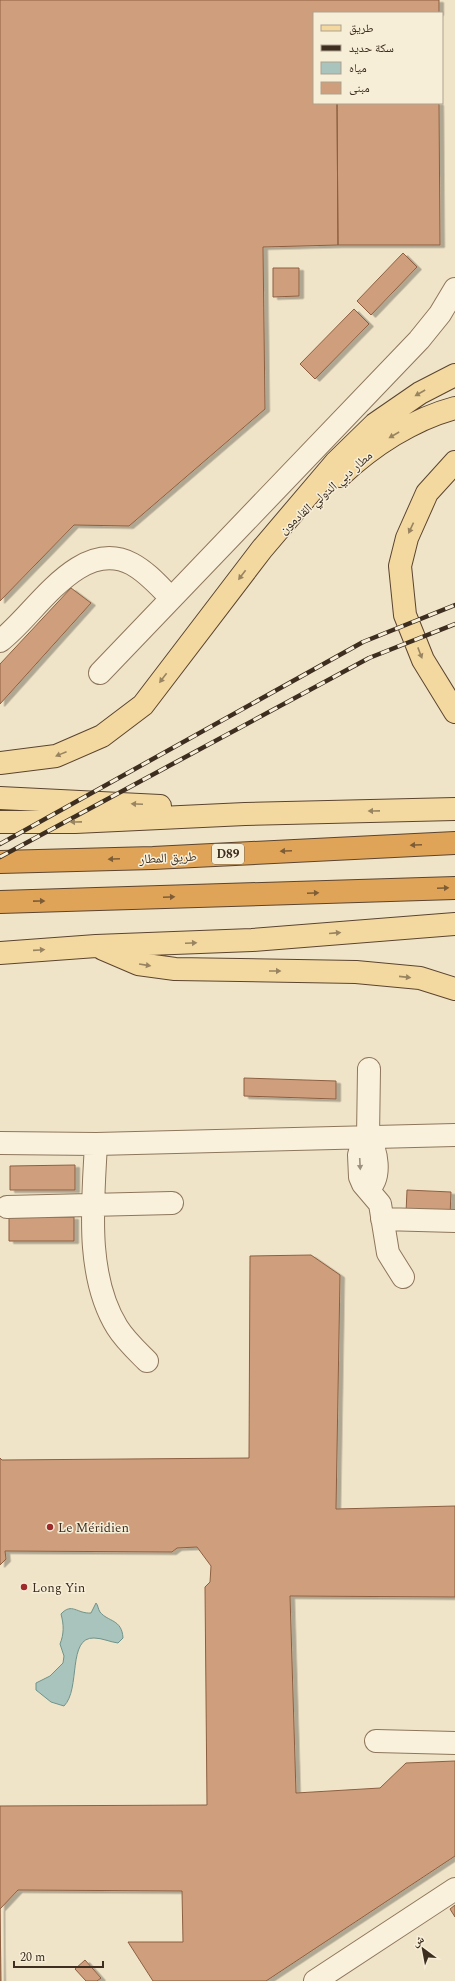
<svg xmlns="http://www.w3.org/2000/svg" width="455" height="1981" font-family="Spectral,'Noto Naskh Arabic',serif">
<style>
.water{fill:#a9c4bc;stroke:#6f938a}
.building{fill:#cf9f7d;stroke:#8d5f41;filter:url(#shadow)}
.lines{fill:none;stroke-linecap:round;stroke-linejoin:round}
.minor-casing{stroke:#8d765c;stroke-width:24}
.major-casing{stroke:#5b4430;stroke-width:24}
.highway-casing{stroke:#5b4430;stroke-width:24}
.minor{stroke:#faf1dc;stroke-width:22}
.major{stroke:#f3d9a0;stroke-width:22}
.highway{stroke:#e0a458;stroke-width:22}
.rail-casing{stroke:#3d2e20;stroke-width:4.5}
.rail{stroke:#f7eed8;stroke-width:3;stroke-dasharray:9;stroke-linecap:butt}
.oneway{fill:#988460}
.oneway2{fill:#7e5d36}
.oneway3{fill:#9c907e}
.poi-dot{fill:#9e2a2b;stroke:#f7eed8;stroke-width:1.5}
.labels{text-anchor:middle;stroke-width:3;stroke-linejoin:round;paint-order:stroke}
.shield{fill:#f7eed8;stroke:#756857;stroke-width:1}
.shield-label{font-size:12px;font-weight:bold;fill:#3d2e20}
.street-label{font-size:13px;fill:#3d2e20;stroke:#f7eed8}
.poi-label{font-size:13px;fill:#3d2e20;stroke:#f7eed8;text-anchor:start}
</style>
<defs>
<filter id="shadow"><feDropShadow dx="4.5" dy="2.5" stdDeviation="0" flood-color="#0004"/></filter>
</defs>
<rect width="100%" height="100%" fill="#f0e4c8"/>
<path class="water" d="M 96,1603 C 98,1605 98,1609 100,1612 C 108,1622 122,1619 123,1638 L 118,1643 C 110,1642 102,1638 94,1638 C 67,1637 81,1689 64,1706 L 51,1702 L 36,1690 L 36,1683 L 50,1676 L 63,1663 L 64,1656 L 60,1644 C 64,1634 64,1625 61,1614 C 72,1602 77,1614 91,1613 Z"/>
<path class="building" d="M 0,0 L 439,0 L 439,13 L 314,13 L 314,103 L 439,103 L 337,103 L 338,245 L 263,247 L 265,409 L 129,526 L 74,525 L 0,601 Z
M 337,103 L 439,103 L 440,245 L 338,245 Z
M 403,253 L 417,267 L 371,315 L 357,301 Z
M 273,268 L 299,268 L 299,296 L 273,297 Z
M 354,309 L 369,324 L 315,379 L 300,364 Z
M 71,588 L 91,603 L 0,704 L 0,664 Z
M 244,1078 L 336,1081 L 336,1099 L 244,1096 Z
M 75,1165 L 75,1190 L 10,1190 L 10,1166 Z
M 407,1190 L 451,1192 L 450,1215 L 406,1213 Z
M 9,1217 L 74,1217 L 74,1241 L 9,1241 Z
M 311,1255 L 340,1275 L 336,1509 L 455,1506 L 455,1597 L 290,1596 L 296,1793 L 380,1788 L 406,1763 L 455,1761 L 455,1856 L 266,1981 L 153,1981 L 128,1942 L 183,1942 L 182,1891 L 18,1890 L 0,1909 L 1,1981 L 0,1981 L 0,1806 L 207,1805 L 205,1587 L 210,1582 L 211,1566 L 197,1547 L 177,1548 L 172,1552 L 5,1551 L 6,1559 L 0,1565 L 0,1458 L 2,1460 L 249,1458 L 250,1256 Z
M 455,1905 L 455,1917 L 450,1909 Z
M 85,1960 L 101,1978 L 97,1981 L 86,1981 L 75,1969 Z"/>
<g class="lines">
<defs>
<path id="minor" d="M 0,641 C 35,615 79,536 132,564 C 147,572 159,586 171,598
M 100,673 L 419,340 L 440,314 L 455,289
M 369,1069 L 368,1137 L 361,1148 L 359,1155 L 360,1177 L 363,1184 L 380,1204 L 388,1253 L 403,1277
M 368,1137 C 377,1150 382,1178 368,1189
M 0,1143 L 96,1144 L 455,1135
M 96,1144 C 93,1202 85,1275 117,1327 C 125,1340 136,1350 147,1361
M 7,1207 L 172,1203
M 382,1219 L 455,1221
M 376,1741 L 455,1743
M 315,1981 L 455,1889"/>
<path id="major" d="M 455,462 L 427,493 L 407,538 L 400,566 L 405,615 L 423,660 L 455,712
M 340,476 C 372,446 413,419 455,408
M 0,763 L 56,756 L 102,736 L 143,705 L 262,549 L 336,462 L 375,424 L 420,393 L 455,375
M 0,798 L 160,806
M 0,822 L 75,822 L 245,814 L 455,809
M 103,949 L 138,964 L 175,969 L 356,972 L 420,978 L 455,989
M 0,953 L 96,946 L 252,940 L 455,924"/>
<path id="highway" d="M 0,862 L 153,858 L 455,843
M 0,902 L 455,888"/>
</defs>
<use href="#minor" class="minor-casing"/>
<use href="#major" class="major-casing"/>
<use href="#highway" class="highway-casing"/>
<use href="#minor" class="minor"/>
<use href="#major" class="major"/>
<use href="#highway" class="highway"/>
<defs>
<path id="rail" d="M 0,844 L 363,642 L 455,605
M 0,857 L 369,658 L 455,624"/>
</defs>
<use href="#rail" class="rail-casing"/>
<use href="#rail" class="rail"/>
</g>
<defs><path id="oneway-solid" d="M-6-.8H1V-3.2L6.5 0L1 3.2V.8H-6Z"/></defs>
<g class="oneway">
<use href="#oneway-solid" transform="translate(420 393) rotate(150)"/>
<use href="#oneway-solid" transform="translate(394 435) rotate(150)"/>
<use href="#oneway-solid" transform="translate(411 528) rotate(115)"/>
<use href="#oneway-solid" transform="translate(242 575) rotate(127)"/>
<use href="#oneway-solid" transform="translate(420 653) rotate(69)"/>
<use href="#oneway-solid" transform="translate(163 678) rotate(127)"/>
<use href="#oneway-solid" transform="translate(61 754) rotate(158)"/>
<use href="#oneway-solid" transform="translate(137 804) rotate(-177)"/>
<use href="#oneway-solid" transform="translate(374 811) rotate(179)"/>
<use href="#oneway-solid" transform="translate(76 822) rotate(179)"/>
<use href="#oneway-solid" transform="translate(335 933) rotate(-5)"/>
<use href="#oneway-solid" transform="translate(191 943) rotate(-2)"/>
<use href="#oneway-solid" transform="translate(39 950) rotate(-4)"/>
<use href="#oneway-solid" transform="translate(145 965) rotate(9)"/>
<use href="#oneway-solid" transform="translate(275 971)"/>
<use href="#oneway-solid" transform="translate(405 977) rotate(6)"/>
</g>
<g class="oneway2">
<use href="#oneway-solid" transform="translate(416 845) rotate(177)"/>
<use href="#oneway-solid" transform="translate(286 851) rotate(177)"/>
<use href="#oneway-solid" transform="translate(114 859) rotate(178)"/>
<use href="#oneway-solid" transform="translate(443 888) rotate(-2)"/>
<use href="#oneway-solid" transform="translate(313 893) rotate(-2)"/>
<use href="#oneway-solid" transform="translate(169 897) rotate(-2)"/>
<use href="#oneway-solid" transform="translate(39 901) rotate(-1)"/>
</g>
<use class="oneway3" href="#oneway-solid" transform="translate(360 1164) rotate(87)"/>
<g class="poi-dot">
<circle cx="50" cy="1527" r="4"/>
<circle cx="24" cy="1587" r="4"/>
</g>
<g class="labels">
<rect class="shield" x="212" y="844" width="32" height="20" rx="3"/>
<g class="shield-label">
<text x="228" y="858">D89</text>
</g>
<g class="street-label">
<text transform="translate(325 492) rotate(-41)" y="5">مطار دبي الدولي القادمون</text>
<text transform="translate(168 857) rotate(-3)" y="5">طريق المطار</text>
</g>
<g class="poi-label">
<text x="58" y="1532">Le Méridien</text>
<text x="32" y="1592">Long Yin</text>
</g>
</g>
<rect x="313" y="12" width="130" height="92" fill="#f7eed8" stroke="#ada18e"/>
<rect x="321" y="25" width="20" height="6" fill="#f3d9a0" stroke="#ada18e"/>
<text x="349" y="32" font-size="12" fill="#3d2e20">طريق</text>
<rect x="321" y="45" width="20" height="6" fill="#3d2e20" stroke="#ada18e"/>
<text x="349" y="52" font-size="12" fill="#3d2e20">سكة حديد</text>
<rect x="321" y="62" width="20" height="12" fill="#a9c4bc" stroke="#ada18e"/>
<text x="349" y="72" font-size="12" fill="#3d2e20">مياه</text>
<rect x="321" y="82" width="20" height="12" fill="#cf9f7d" stroke="#ada18e"/>
<text x="349" y="92" font-size="12" fill="#3d2e20">مبنى</text>
<g transform="translate(423 1949) rotate(328)" stroke="#f7eed8" stroke-width="3" paint-order="stroke">
<path d="M0-3L7 15L0 10L-7 15Z" fill="#3d2e20"/>
<text y="-6" font-size="11" font-weight="bold" text-anchor="middle" fill="#3d2e20">ش</text>
</g>
<path d="M14 1961v6h89v-6" fill="none" stroke="#3d2e20" stroke-width="2"/>
<text x="20" y="1961" font-size="12" fill="#3d2e20" stroke="#f7eed8" stroke-width="3" paint-order="stroke">20 m</text>
</svg>
